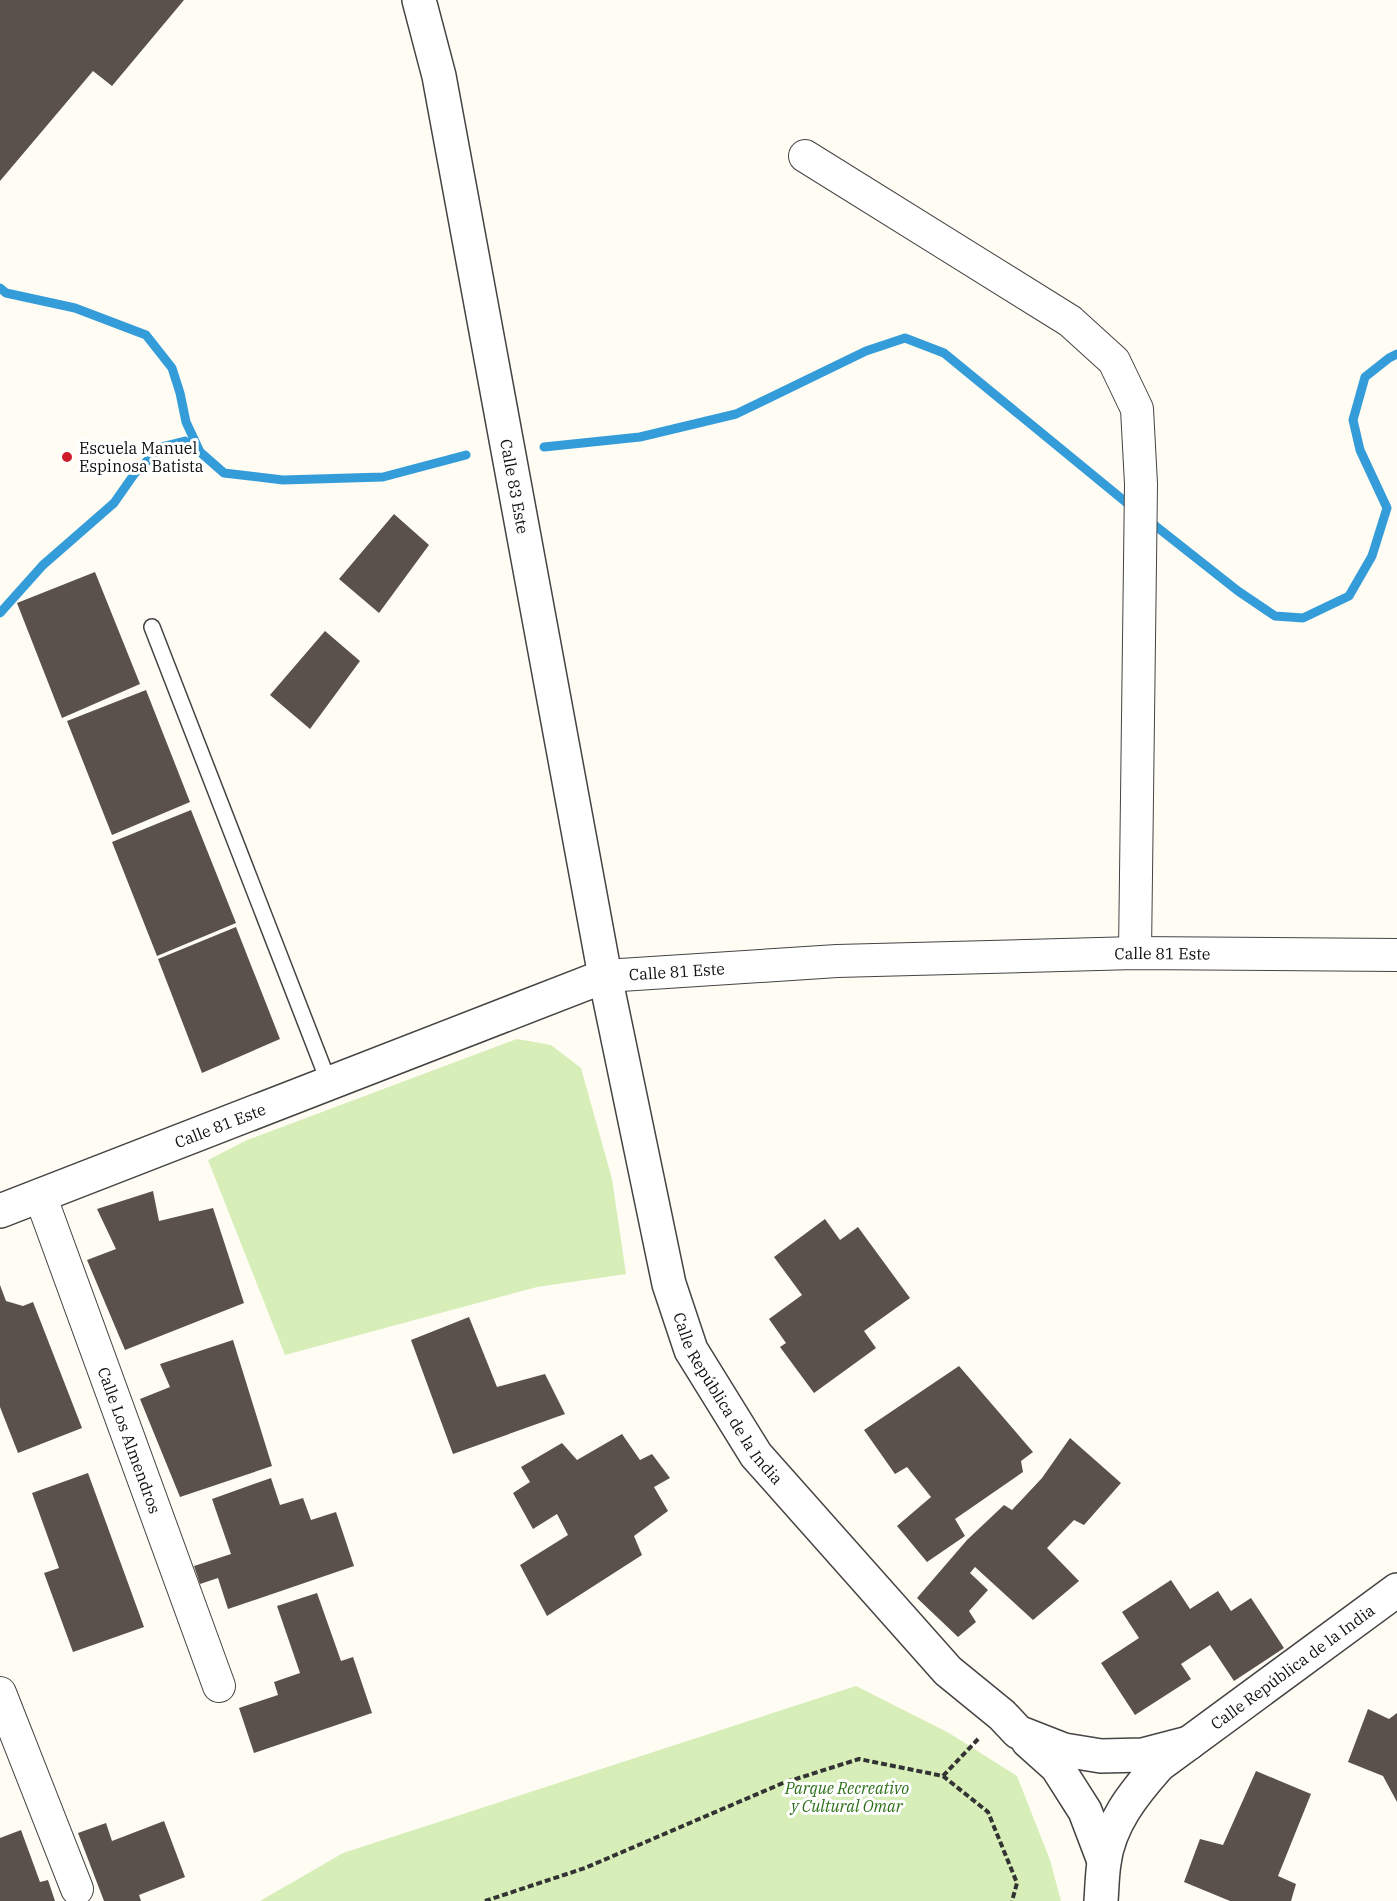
<svg xmlns="http://www.w3.org/2000/svg" width="1397" height="1901" font-family="'IBM Plex Serif',serif">
<style>
.green{fill:#d7eeb9}
.lines{fill:none;stroke-linecap:round;stroke-linejoin:round}
.stream{stroke:#349dd9;stroke-width:9}
.building{fill:#5a514c}
.service-casing{stroke:#444;stroke-width:18}
.minor-casing{stroke:#444;stroke-width:34}
.tertiary-casing{stroke:#444;stroke-width:36}
.path{stroke:#333;stroke-width:4;stroke-dasharray:6 3;stroke-linecap:butt}
.service{stroke:#fff;stroke-width:15}
.minor{stroke:#fff;stroke-width:32}
.tertiary{stroke:#fff;stroke-width:33}
.poi-dot{fill:#ce1b2a;stroke:#fff;stroke-width:2}
.labels{text-anchor:middle;stroke-width:6;stroke-linejoin:round;paint-order:stroke}
.poi-label{font-size:16px;fill:#111;stroke:#fff;text-anchor:start}
.street-label{font-size:16px;fill:#111;stroke:#fff}
.park-label{font-size:16px;font-style:italic;fill:#2e7019;stroke:#fff}
</style>
<rect width="100%" height="100%" fill="#fffcf4"/>
<path class="green" d="M 517,1039 L 551,1045 L 581,1068 L 612,1179 L 626,1274 L 537,1287 L 285,1355 L 208,1160 L 247,1140 Z
M 856,1686 L 949,1733 L 1017,1776 L 1050,1860 L 1061,1901 L 260,1901 L 343,1853 Z"/>
<g class="lines">
<path class="stream" d="M 0,288 L 6,293 L 75,308 L 146,335 L 172,368 L 180,393 L 186,422 L 200,452 L 224,473 L 283,480 L 383,477 L 466,455
M 544,447 L 640,437 L 736,414 L 866,351 L 905,338 L 944,353 L 1133,508
M 1148,520 L 1238,591 L 1275,616 L 1303,618 L 1349,596 L 1372,556 L 1387,508 L 1360,450 L 1353,420 L 1365,377 L 1389,358 L 1397,354
M 0,613 L 43,565 L 114,503 L 135,473 L 161,447 L 185,441 L 198,451"/>
</g>
<path class="building" d="M 0,0 L 184,0 L 112,86 L 93,71 L 0,181 Z
M 394,514 L 429,545 L 379,613 L 339,579 Z
M 95,572 L 140,684 L 62,718 L 17,603 Z
M 325,631 L 360,661 L 310,729 L 270,695 Z
M 146,690 L 190,802 L 112,835 L 67,721 Z
M 191,810 L 236,923 L 157,956 L 112,842 Z
M 236,927 L 280,1039 L 202,1073 L 158,959 Z
M 153,1191 L 159,1221 L 213,1208 L 244,1303 L 125,1350 L 87,1260 L 116,1249 L 97,1209 Z
M 825,1219 L 840,1240 L 858,1227 L 910,1298 L 864,1331 L 876,1348 L 814,1393 L 780,1347 L 786,1343 L 769,1319 L 802,1295 L 774,1257 Z
M 0,1285 L 6,1301 L 23,1306 L 33,1302 L 82,1428 L 18,1453 L 0,1407 Z
M 469,1317 L 497,1387 L 545,1374 L 565,1414 L 453,1454 L 411,1340 Z
M 233,1340 L 272,1466 L 180,1497 L 140,1399 L 170,1387 L 160,1364 Z
M 959,1366 L 1033,1452 L 1021,1461 L 1023,1472 L 955,1519 L 965,1536 L 927,1562 L 897,1526 L 931,1497 L 907,1467 L 895,1474 L 864,1430 Z
M 622,1434 L 640,1460 L 652,1454 L 670,1478 L 654,1487 L 668,1511 L 634,1536 L 642,1555 L 547,1616 L 520,1565 L 568,1535 L 557,1514 L 533,1529 L 513,1493 L 530,1482 L 521,1467 L 562,1443 L 577,1460 Z
M 1070,1438 L 1121,1483 L 1084,1525 L 1074,1520 L 1047,1548 L 1079,1581 L 1033,1620 L 975,1567 L 970,1573 L 988,1590 L 969,1611 L 976,1622 L 958,1637 L 917,1598 L 967,1540 L 1004,1505 L 1012,1510 L 1042,1478 Z
M 88,1473 L 144,1627 L 73,1652 L 44,1573 L 59,1568 L 32,1493 Z
M 271,1478 L 280,1505 L 303,1498 L 311,1520 L 336,1512 L 354,1566 L 228,1609 L 218,1578 L 200,1584 L 194,1566 L 231,1554 L 212,1499 Z
M 1171,1580 L 1190,1609 L 1218,1591 L 1231,1611 L 1251,1598 L 1284,1648 L 1234,1681 L 1210,1645 L 1181,1664 L 1191,1679 L 1135,1715 L 1101,1663 L 1139,1638 L 1122,1612 Z
M 317,1593 L 341,1661 L 353,1657 L 372,1713 L 254,1753 L 239,1708 L 278,1695 L 274,1682 L 300,1673 L 277,1606 Z
M 1368,1709 L 1389,1719 L 1397,1713 L 1397,1802 L 1383,1776 L 1348,1762 Z
M 1256,1771 L 1311,1794 L 1278,1876 L 1296,1884 L 1291,1901 L 1230,1901 L 1184,1882 L 1200,1839 L 1223,1845 Z
M 164,1821 L 185,1877 L 139,1895 L 141,1901 L 104,1901 L 78,1833 L 106,1823 L 112,1841 Z
M 21,1830 L 40,1882 L 48,1880 L 55,1901 L 0,1901 L 0,1838 Z"/>
<g class="lines">
<defs>
<path id="service" d="M 152,627 L 329,1083"/>
<g id="minor">
<path d="M 805,156 L 1070,321 L 1114,361 L 1137,409 L 1141,484 L 1135,953"/>
<path id="s1" d="M 605,976 L 837,961 L 1135,953 L 1397,955"/>
<path id="s2" d="M 40,1195 L 219,1686"/>
<path d="M 0,1693 L 77,1889"/>
</g>
<g id="tertiary">
<path id="s3" d="M 419,0 L 439,76 L 605,976 L 669,1284 L 691,1350 L 756,1455 L 948,1671 L 1002,1715 L 1018,1732 L 1064,1750 L 1101,1756 L 1143,1755 L 1189,1743"/>
<path id="s4" d="M 0,1211 L 605,976"/>
<path d="M 1028,1741 L 1057,1767 L 1085,1811 L 1104,1861"/>
<path id="s5" d="M 1101,1901 C 1102,1888 1102,1876 1104,1863 C 1109,1824 1134,1793 1159,1765 L 1397,1590"/>
</g>
</defs>
<use href="#service" class="service-casing"/>
<use href="#minor" class="minor-casing"/>
<use href="#tertiary" class="tertiary-casing"/>
<path class="path" d="M 943,1776 L 980,1737
M 485,1901 L 585,1868 L 783,1783 L 859,1759 L 943,1776 L 988,1812 L 1017,1883 L 1012,1901"/>
<use href="#service" class="service"/>
<use href="#minor" class="minor"/>
<use href="#tertiary" class="tertiary"/>
</g>
<circle class="poi-dot" cx="67" cy="457" r="6"/>
<g class="labels">
<g class="poi-label">
<text x="79" y="454">Escuela Manuel<tspan x="79" dy="18">Espinosa Batista</tspan></text>
</g>
<g class="street-label">
<text dy="6" stroke="none"><textPath href="#s3" startOffset="496">Calle 83 Este</textPath></text>
<text dy="6" stroke="none"><textPath href="#s1" startOffset="558">Calle 81 Este</textPath></text>
<text dy="6" stroke="none"><textPath href="#s1" startOffset="72">Calle 81 Este</textPath></text>
<text dy="6" stroke="none"><textPath href="#s4" startOffset="236">Calle 81 Este</textPath></text>
<text dy="6" stroke="none"><textPath href="#s3" startOffset="1438">Calle República de la India</textPath></text>
<text dy="6" stroke="none"><textPath href="#s2" startOffset="261">Calle Los Almendros</textPath></text>
<text dy="6" stroke="none"><textPath href="#s5" startOffset="318">Calle República de la India</textPath></text>
</g>
<g class="park-label">
<text x="847" y="1794">Parque Recreativo<tspan x="847" dy="18">y Cultural Omar</tspan></text>
</g>
</g>
</svg>
